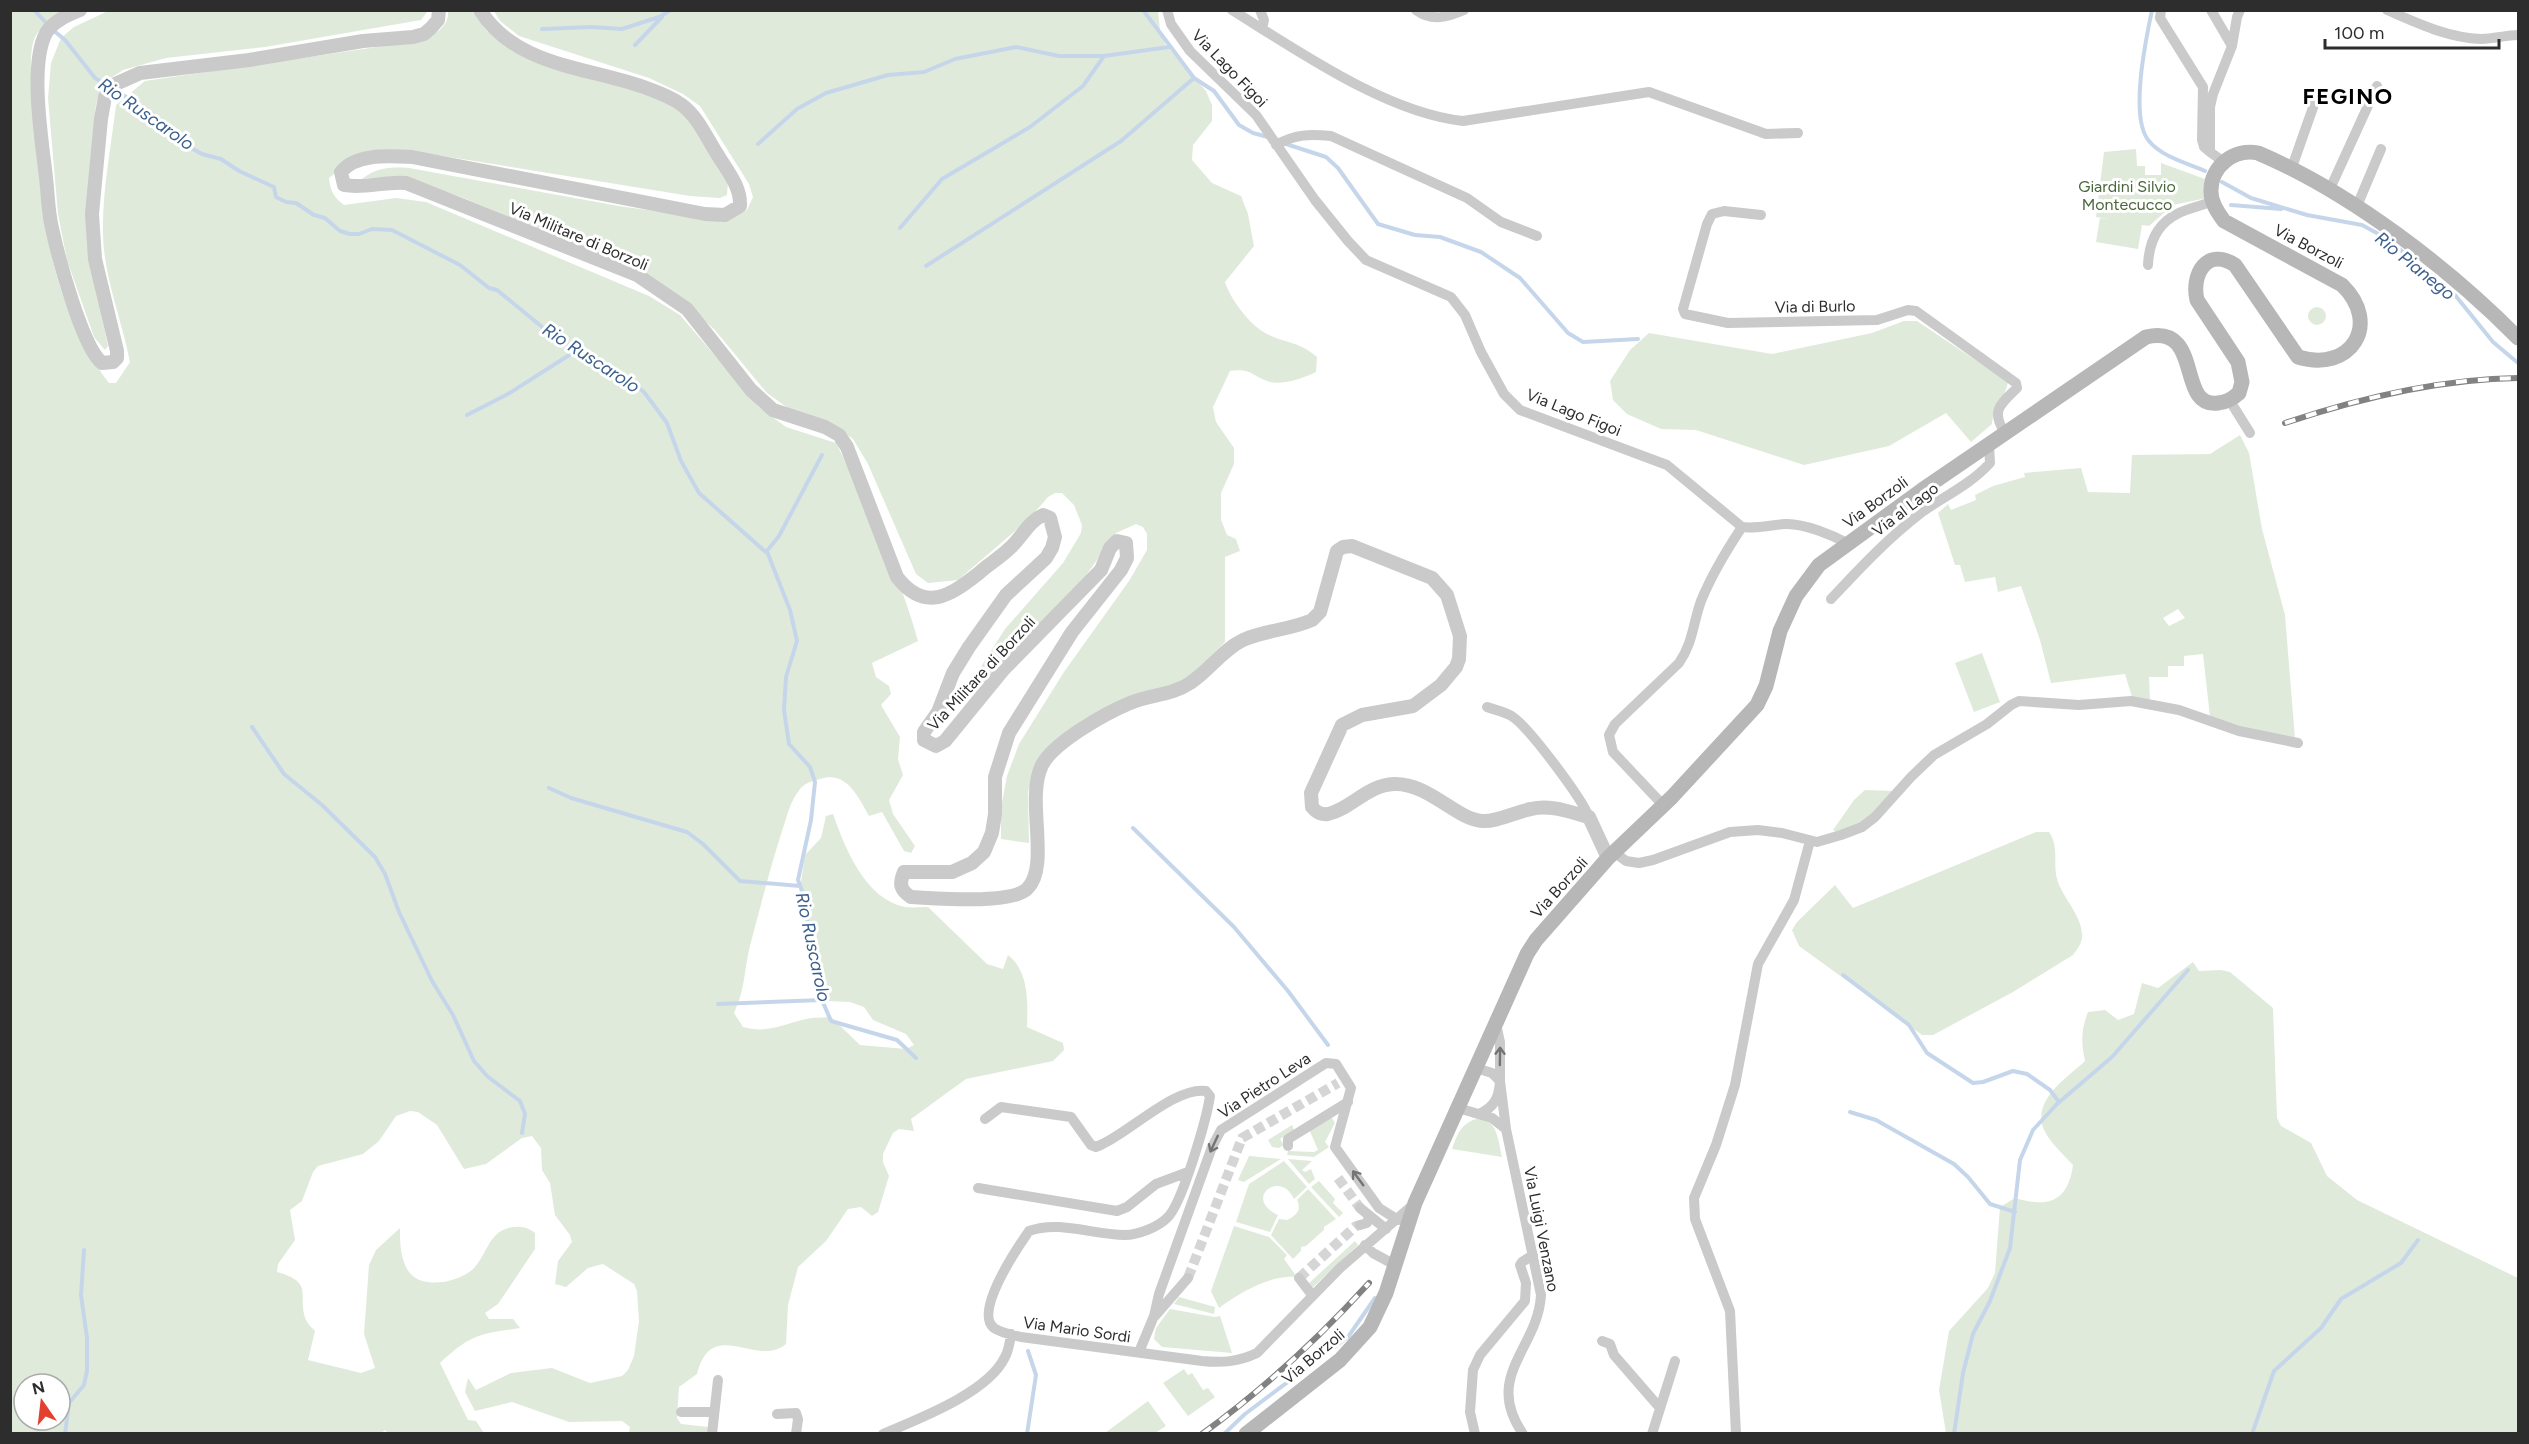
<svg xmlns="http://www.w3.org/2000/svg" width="2529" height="1444" font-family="Figtree,sans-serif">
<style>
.green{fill:#e0eada;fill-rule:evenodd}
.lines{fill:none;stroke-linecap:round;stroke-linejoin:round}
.stream{stroke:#c6d6ea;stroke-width:4}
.minor-tunnel{stroke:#d5d5d5;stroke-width:10;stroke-dasharray:10 5;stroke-linecap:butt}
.minor{stroke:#cacaca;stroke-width:10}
.tertiary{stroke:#cacaca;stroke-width:14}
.secondary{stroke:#b7b7b7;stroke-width:15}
.rail-casing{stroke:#828282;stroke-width:6}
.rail{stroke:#fff;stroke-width:4;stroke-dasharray:11;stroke-linecap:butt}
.oneway{stroke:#747474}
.labels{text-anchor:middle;stroke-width:6;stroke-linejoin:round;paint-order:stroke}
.street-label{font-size:16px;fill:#2d2d2d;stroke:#fff}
.park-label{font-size:16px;fill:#48673b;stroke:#fff}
.water-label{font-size:18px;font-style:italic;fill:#3c608d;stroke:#fff}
.district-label{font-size:22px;font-weight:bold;letter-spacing:1.5px;fill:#000;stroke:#fff}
</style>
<rect width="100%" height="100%" fill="#fff"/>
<path class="green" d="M 10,11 L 66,11 C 56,17 41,25 35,37 C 27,55 33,99 34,119 C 42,214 49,304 109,383 L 116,383 L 130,362 C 122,320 104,278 103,235 C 102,191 111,148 116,105 L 145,81 L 425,40 C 437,32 449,26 448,11 L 472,11 L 487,31 L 504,45 L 527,57 L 666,99 L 687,113 L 728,181 L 727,195 L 720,198 L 690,196 L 412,151 L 349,161 L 329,178 C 330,190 334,198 344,205 L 396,198 L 426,202 L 649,296 L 680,315 L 759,407 L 786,427 L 836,443 C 868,506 899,573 918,641 L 872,663 L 876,677 L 889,686 L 891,694 L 881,705 L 900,737 L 898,759 L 903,775 L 889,800 L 893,814 L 915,846 L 911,853 L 904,851 L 882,812 L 869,816 C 858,796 846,770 820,779 C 812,781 805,783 800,789 C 790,801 787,817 782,831 C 770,868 761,905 751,942 C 744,967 746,988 734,1013 L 743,1027 C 767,1034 783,1024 806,1019 C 814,1017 822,1018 831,1017 L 860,1045 L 906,1049 L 914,1045 L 906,1034 L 873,1020 L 864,1007 L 850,1002 L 825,1001 L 820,995 L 821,958 L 798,902 L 805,855 L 821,838 L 826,816 L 833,814 C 845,848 865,899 905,907 C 912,908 921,907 928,907 L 987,964 L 1003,969 L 1008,955 C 1029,971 1028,1003 1027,1027 L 1063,1043 L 1064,1050 L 1053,1061 L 966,1079 L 911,1119 L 914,1131 L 899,1129 L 893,1133 L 883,1154 L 883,1162 L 889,1176 L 878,1212 L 872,1216 L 861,1207 L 848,1209 L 826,1241 L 798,1267 L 788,1305 L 786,1344 C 757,1369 712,1315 697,1374 L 679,1387 L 677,1418 L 681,1424 L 709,1427 L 709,1433 L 629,1433 L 630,1427 L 622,1421 L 569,1422 L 512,1402 L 475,1411 L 465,1392 L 468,1378 L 476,1390 L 511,1373 L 552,1368 L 590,1383 L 622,1376 L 628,1370 L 634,1356 L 639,1321 L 637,1291 L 634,1284 L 603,1264 L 588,1268 L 566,1287 L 555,1284 L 558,1261 L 572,1242 L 570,1235 L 555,1215 L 550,1183 L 542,1170 L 541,1148 L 532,1136 L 522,1138 L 486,1164 L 464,1169 L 437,1125 L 418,1112 L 410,1111 L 396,1116 L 379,1141 L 363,1154 L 318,1166 L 313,1172 L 302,1201 L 290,1210 L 295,1240 L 278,1264 L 277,1272 C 316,1283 296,1295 306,1320 C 308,1324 312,1328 315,1331 L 308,1360 L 361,1373 L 375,1368 L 364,1334 L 369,1265 L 376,1250 L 400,1228 C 400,1242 400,1256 407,1269 C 419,1291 459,1283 474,1268 C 484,1258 488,1239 501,1231 C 512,1225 526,1225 535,1233 L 535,1249 L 498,1304 L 485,1313 L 489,1319 L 513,1319 L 520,1328 C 479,1334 471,1334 440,1363 L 468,1420 L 476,1421 L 484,1433 L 389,1434 L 385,1430 L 380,1434 L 11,1433 ZM 24,1384 L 60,1384 L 60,1420 L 24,1420 Z
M 108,11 L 428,11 L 421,20 L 265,47 L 166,58 L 123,70 L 103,83 L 96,104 L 87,202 L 88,251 L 108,346 L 105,350 L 94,337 L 67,260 L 58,214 L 48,98 L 51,63 L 61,38 L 74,27 Z
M 494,11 L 1158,11 L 1160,30 L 1165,44 L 1206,91 L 1212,105 L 1212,121 L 1193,145 L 1192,160 L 1212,183 L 1241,196 L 1248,214 L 1254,246 L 1225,282 C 1230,298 1247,321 1262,331 C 1280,343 1298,340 1317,357 L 1316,372 C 1304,378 1284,385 1270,382 C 1251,376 1252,368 1230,371 L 1213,407 L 1216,422 L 1234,448 L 1234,464 L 1221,493 L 1221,520 L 1227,535 L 1236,539 L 1240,551 L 1225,557 L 1225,642 L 1193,673 L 1176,683 L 1140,696 L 1067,731 L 1037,760 L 1028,792 L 1029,843 L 1001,839 L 1001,808 L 1007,776 L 1019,744 L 1064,672 L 1129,581 L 1147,550 L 1147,534 L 1143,527 L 1136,524 L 1116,533 L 1073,594 L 974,693 L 979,670 L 1005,629 L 1063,563 L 1081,533 L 1082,525 L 1074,505 L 1062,493 L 1055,493 L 1048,497 L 1029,519 L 958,580 L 928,583 L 916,574 L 868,464 L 853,439 L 832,424 L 792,411 L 767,393 L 714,329 L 664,286 L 596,253 L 461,197 L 396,176 L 362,179 C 377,167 391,167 409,168 L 619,206 L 725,221 L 747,210 L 753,197 L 749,184 L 700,106 L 683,94 L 649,78 L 519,36 L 500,21 Z
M 2136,149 L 2137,166 L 2145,166 L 2145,175 L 2161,175 L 2161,163 L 2205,179 L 2207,198 L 2173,205 L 2149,226 L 2142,225 L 2138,249 L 2096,242 L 2100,218 L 2110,219 L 2096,217 L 2104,152 Z
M2308 316a9 9 0 1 1 18 0a9 9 0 1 1-18 0Z
M 1904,321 L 1917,321 L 2008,382 C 2005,398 1993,407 1992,424 L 1971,442 L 1946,413 L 1889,446 L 1804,465 L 1696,430 L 1661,429 L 1627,414 L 1613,400 L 1610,381 L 1630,350 L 1649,333 L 1772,354 L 1872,333 Z
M 2240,435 L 2249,453 L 2262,529 L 2285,615 L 2295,739 L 2228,725 L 2210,717 L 2203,654 L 2184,656 L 2184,666 L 2168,666 L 2168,677 L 2149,677 L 2150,700 L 2132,697 L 2125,674 L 2051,683 L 2040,640 L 2021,586 L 1998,592 L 1995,577 L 1965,582 L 1960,565 L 1955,565 L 1938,513 L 1948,504 L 1951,510 L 1976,500 L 1975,495 L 1993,486 L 2025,477 L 2024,473 L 2081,468 L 2088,492 L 2130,493 L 2132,455 L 2210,454 ZM 2178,609 L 2185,618 L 2169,626 L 2163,618 Z
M 1982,653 L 2000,702 L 1974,712 L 1955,663 Z
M 1865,790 L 1895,791 L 1875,817 L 1841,835 L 1833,830 L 1854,800 Z
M 2036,832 L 2049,832 C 2060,848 2052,865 2058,882 C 2064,899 2081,915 2082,934 C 2083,941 2078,949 2073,955 L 2013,992 L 1933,1035 L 1922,1035 L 1799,946 L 1792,930 L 1797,922 L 1835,885 L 1853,908 Z
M 2193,962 L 2199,971 L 2221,970 L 2230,972 L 2273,1008 L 2277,1118 L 2281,1126 L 2311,1143 L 2327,1176 L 2357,1200 L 2518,1278 L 2518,1433 L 1946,1433 L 1939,1390 L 1949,1331 L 1988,1288 L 1995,1273 L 2000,1207 L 2015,1198 C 2048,1208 2068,1202 2073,1165 C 2063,1154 2045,1138 2042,1124 C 2036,1097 2069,1076 2085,1061 C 2081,1042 2081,1030 2088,1012 L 2105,1010 L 2118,1020 L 2134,1014 L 2142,983 L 2158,988 Z
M 1330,1115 L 1335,1123 L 1325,1142 L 1329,1147 L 1314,1157 L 1287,1155 L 1288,1151 L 1314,1152 L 1318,1150 L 1309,1129 Z
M 1476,1119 C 1498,1118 1498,1140 1502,1157 L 1452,1149 C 1457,1136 1460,1124 1476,1119 Z
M 1292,1125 L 1294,1130 L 1280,1139 L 1284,1145 L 1279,1148 L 1272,1147 L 1268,1140 Z
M 1249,1156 L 1250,1156 L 1281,1159 L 1244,1182 L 1238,1180 Z
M 1288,1159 L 1312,1161 L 1302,1170 L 1305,1172 L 1311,1169 L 1315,1179 L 1309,1184 Z
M 1284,1161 L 1307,1187 L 1294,1199 C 1281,1169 1242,1198 1278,1215 L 1270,1232 L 1236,1222 L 1249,1184 Z
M 1319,1181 L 1335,1199 L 1333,1203 L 1343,1213 L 1339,1217 L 1311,1187 Z
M 1308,1189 L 1336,1219 L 1324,1227 L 1324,1230 L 1306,1246 L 1301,1247 L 1301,1251 L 1293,1259 L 1271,1235 L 1279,1219 L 1287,1220 C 1296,1216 1302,1210 1297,1200 Z
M 1234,1226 L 1269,1237 L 1287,1255 L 1284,1259 L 1297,1277 C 1271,1274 1239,1293 1219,1308 L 1211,1291 Z
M 1355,1241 L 1358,1245 L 1311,1289 L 1307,1285 Z
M 1179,1297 L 1215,1307 L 1214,1314 L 1174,1304 Z
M 1170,1309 L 1215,1317 L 1220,1316 L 1232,1353 L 1162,1347 L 1154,1339 L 1156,1328 Z
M 1184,1369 L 1188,1375 L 1192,1373 L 1203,1390 L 1208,1388 L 1215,1397 L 1188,1416 L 1163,1383 Z
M 1148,1401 L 1166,1426 L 1155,1433 L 1105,1433 Z"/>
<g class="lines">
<path class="stream" d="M 34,10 L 48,25
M 1143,10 L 1194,78 L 1214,91 L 1239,125 L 1253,133 L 1268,137
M 2152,10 C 2146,39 2129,118 2149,141 C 2162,157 2187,163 2205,171
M 542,29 L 592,27 L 622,29 L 659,17 L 671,10
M 53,30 L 65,40 L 95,78 L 149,111 L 166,125 L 182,143 L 202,154 L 221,159 L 239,171 L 274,187 L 276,197 L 286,202 L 296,203 L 314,215 L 325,218 L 340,231 L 350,234 L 359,234 L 372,229 L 392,230 L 460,265 L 489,288 L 497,290 L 558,340 L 608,365 L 644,392 L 667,423 L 681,461 L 699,493 L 768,554 L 790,610 L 797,641 L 786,677 L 784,710 L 789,744 L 810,767 L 815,782 L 811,820 L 798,880 L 805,899 L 810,944 L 822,1000 L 831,1021 L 897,1040 L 916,1058
M 635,45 L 662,17
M 758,144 L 797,109 L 826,93 L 888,75 L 924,72 L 955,59 L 1016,47 L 1059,56 L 1104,56 L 1169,47
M 1286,144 L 1326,157 L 1338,168 L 1378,224 L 1415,235 L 1440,237 L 1481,252 L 1520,278 L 1568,333 L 1583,342 L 1638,339
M 2222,182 L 2251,198 L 2307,215 L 2362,225 L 2386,238 L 2455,295 L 2493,342 L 2518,363
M 2231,205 L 2281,209
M 900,228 L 942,179 L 1030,127 L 1083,86 L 1104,56
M 926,266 L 1121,141 L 1194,78
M 467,415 L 508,394 L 577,350
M 766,552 L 779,536 L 822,455
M 252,727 L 284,774 L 322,805 L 375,857 L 385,874 L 399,912 L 432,981 L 453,1015 L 474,1061 L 487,1076 L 520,1101 L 525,1114 L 522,1133
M 549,788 L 571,798 L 687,832 L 703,844 L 740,881 L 800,886
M 1133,828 L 1234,927 L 1288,991 L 1328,1045
M 1843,975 L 1909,1025 L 1927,1053 L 1973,1083 L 1983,1082 L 2013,1071 L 2027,1074 L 2050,1090 L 2059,1102
M 718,1004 L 822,1000
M 1850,1112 L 1876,1120 L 1954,1164 L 1968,1177 L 1990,1204 L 2015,1212
M 65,1434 L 69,1403 L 84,1385 L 87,1371 L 87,1338 L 81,1295 L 84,1250
M 1027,1434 L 1036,1375 L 1028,1351
M 1224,1434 L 1245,1414 L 1348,1337 L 1375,1298
M 1954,1434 L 1963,1373 L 1973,1334 L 1990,1301 L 2010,1248 L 2020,1160 L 2033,1130 L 2057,1104 L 2112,1057 L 2188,970
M 2252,1434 L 2274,1371 L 2321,1328 L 2341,1299 L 2401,1263 L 2418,1240"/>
<path class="minor-tunnel" d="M 1338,1178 L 1360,1208
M 1188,1278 L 1242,1138 L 1338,1083
M 1299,1278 L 1356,1226 L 1360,1225"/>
<path class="minor" d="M 1167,10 L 1171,24 L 1190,51 L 1256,115 L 1315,200 L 1348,241 L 1366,260 L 1451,297 L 1465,315 L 1481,352 L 1504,394 L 1520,410 L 1667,465 L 1742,527 C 1757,529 1770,525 1785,524 C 1804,523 1832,535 1849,544
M 1232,10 C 1298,51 1387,113 1463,121 L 1649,92 L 1766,134 L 1798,133
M 1260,10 L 1264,20 L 1262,29
M 1416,10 C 1432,22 1448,17 1464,10
M 2161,10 L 2160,18 L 2203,87 L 2202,140 L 2204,147 L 2210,152
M 2211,10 L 2232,46
M 2387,10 C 2417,23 2448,38 2481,39 C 2494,39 2506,35 2518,35
M 1276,145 C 1295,134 1310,134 1331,136 L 1467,198 L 1501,222 L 1537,236
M 2224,162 L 2210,152 L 2210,107 L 2213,94 L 2232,46 L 2237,17 L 2240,10
M 2291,170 L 2316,99
M 2329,191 L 2377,86
M 2357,206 L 2381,149
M 1761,215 L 1724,211 L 1712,214 L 1707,224 L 1683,309 L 1685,314 L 1728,323 L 1877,320 L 1908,310 L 1916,311 L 2016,383 L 2017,388 C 2001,404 1990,410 2005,433
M 2148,265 C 2149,243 2157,224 2177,214 C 2188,208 2202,206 2213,201
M 2230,401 L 2250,433
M 1831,599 C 1861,567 1887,539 1922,512 C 1945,496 1971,484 1990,463 L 1989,445
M 1487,707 C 1495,710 1506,712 1513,717 C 1530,729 1581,797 1589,817
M 1663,805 L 1613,752 L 1609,735 L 1615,724 L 1679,663 C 1693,643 1693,623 1701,601 C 1712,574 1726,551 1742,527
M 1614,852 L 1626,861 L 1639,863 L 1653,860 L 1730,832 L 1758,830 L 1782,833 L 1817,842 L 1841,835 L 1862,827 L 1875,817 L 1911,777 L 1934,755 L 1987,724 L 2011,705 L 2019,701 L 2079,705 L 2131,701 L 2179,710 L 2239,731 L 2298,743
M 1496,1024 L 1500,1042 L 1500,1081 L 1506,1129 L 1541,1295 C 1538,1349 1483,1376 1523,1434
M 1476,1068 L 1492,1073 L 1500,1081 C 1499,1097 1495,1107 1479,1114
M 1458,1108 L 1492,1118 L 1506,1129
M 985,1119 L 1001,1107 L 1071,1117 L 1091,1145 L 1096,1147 C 1125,1137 1174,1086 1206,1091 L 1210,1096 C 1207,1117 1182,1205 1167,1218 C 1158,1227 1138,1235 1125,1235 C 1092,1235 1060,1220 1029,1231 C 1018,1247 973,1312 994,1328 C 1001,1333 1013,1335 1021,1337 L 1202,1361 C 1222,1363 1238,1362 1257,1353 L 1340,1268 L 1414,1204
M 1288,1146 L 1288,1139 L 1348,1102
M 978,1188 L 1117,1211 L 1127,1207 L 1156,1184 L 1188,1172
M 1360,1208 L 1386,1229
M 1360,1225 L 1367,1223 L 1369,1216
M 1365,1245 L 1373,1253 L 1395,1265
M 1299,1278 L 1312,1295
M 1155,1316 L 1188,1278
M 1602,1341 L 1610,1344 L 1614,1355 L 1660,1408
M 1139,1352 L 1154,1316 L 1159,1294 L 1212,1147 L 1221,1130 L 1326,1063 L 1336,1064 L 1351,1088 L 1335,1147 L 1379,1208 L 1398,1220
M 681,1412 L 714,1412
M 777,1414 L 796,1413 L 798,1419 L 796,1434
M 712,1434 L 718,1380
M 883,1434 C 918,1419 988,1393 1005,1357 C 1009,1350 1010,1342 1011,1334
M 1475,1434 L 1470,1412 L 1473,1370 L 1480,1355 L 1525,1301 L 1526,1283 L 1520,1265 L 1522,1262 L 1533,1255
M 1652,1434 L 1675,1361
M 1736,1434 L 1730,1311 L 1695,1219 L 1694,1198 L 1716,1145 L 1735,1085 L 1758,964 L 1794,900 L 1810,841"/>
<path class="tertiary" d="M 80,10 C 68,15 53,21 46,33 C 29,65 42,141 46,178 C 48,194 48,212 52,228 C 58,256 82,347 102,363 L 113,362 L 117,358 L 117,351 L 95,259 L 92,214 L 101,119 L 105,97 L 111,86 L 140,73 L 249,60 L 363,41 L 413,37 L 424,34 L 431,28 L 438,20 L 439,10
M 480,10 C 516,68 592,67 649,89 C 660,93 673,98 682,105 C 699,118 707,139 719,157 C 728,172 741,187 740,206 L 725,215 L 705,214 L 412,157 C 390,156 356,153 341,172 L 344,185 C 363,189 386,181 406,183 L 637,275 L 687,309 L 751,390 L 773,410 L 825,427 L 839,435 L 847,447 L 897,577 C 925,613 950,596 979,573 C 989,564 1001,557 1011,547 C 1023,536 1028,522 1043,515 L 1050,518 L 1055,537 L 1052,548 L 1046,558 L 1006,595 L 969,647 L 953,673 L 938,712 L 924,732 L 924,740 L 936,746 L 945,741 L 1003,670 L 1101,570 L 1110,548 L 1117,541 L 1126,543 L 1127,558 L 1121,570 L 1072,632 L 1009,733 L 995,777 L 995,814 L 992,833 L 984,852 L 972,863 L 952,872 L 904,872 C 899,884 900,890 911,897 C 935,898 1010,905 1027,889 C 1051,866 1025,799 1042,765 C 1054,742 1106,713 1130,703 C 1150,694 1171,696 1190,683 C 1209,671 1222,650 1243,640 C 1265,630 1290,630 1312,620 L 1320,612 L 1337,551 L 1343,547 L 1352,546 L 1432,578 L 1447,595 L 1460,636 L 1459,659 L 1456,667 L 1441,685 L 1413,706 L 1362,715 L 1342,725 L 1311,793 L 1312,807 C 1316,812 1321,815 1328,814 C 1351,809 1367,785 1394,784 C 1429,783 1456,819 1482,821 C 1497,822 1515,812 1531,809 C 1550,804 1570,812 1589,817 L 1608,858"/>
<path class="secondary" d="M 1246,1434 L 1340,1360 L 1370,1327 L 1386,1293 L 1415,1203 L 1527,954 L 1536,940 L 1608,858 L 1672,797 L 1757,705 L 1766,686 L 1780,631 L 1796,596 L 1819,565 L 1922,490 L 2146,337 C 2204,323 2176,409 2218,403 C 2227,402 2232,399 2239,393 L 2242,382 L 2238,362 L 2197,300 C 2191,274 2207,247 2235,265 L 2298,357 C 2351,373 2382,324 2342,285 L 2224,221 C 2218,213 2211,203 2211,192 C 2210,166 2235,148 2258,153 C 2350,192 2449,268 2518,338"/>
<defs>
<path id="rail" d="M 2285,423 C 2360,398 2439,379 2518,378
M 1202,1434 C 1264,1389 1318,1339 1369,1283"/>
</defs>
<use href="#rail" class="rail-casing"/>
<use href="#rail" class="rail"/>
</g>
<defs><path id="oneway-shaft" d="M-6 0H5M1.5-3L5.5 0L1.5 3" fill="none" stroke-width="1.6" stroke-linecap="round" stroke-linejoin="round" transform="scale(1.5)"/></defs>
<g class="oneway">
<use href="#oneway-shaft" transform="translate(1500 1056) rotate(-89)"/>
<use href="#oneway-shaft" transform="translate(1214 1144) rotate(115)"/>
<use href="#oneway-shaft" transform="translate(1358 1178) rotate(-126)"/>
</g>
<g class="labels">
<g class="street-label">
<text transform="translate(1230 68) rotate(46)" y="6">Via Lago Figoi</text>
<text transform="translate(579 236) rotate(23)" y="6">Via Militare di Borzoli</text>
<text transform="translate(2309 246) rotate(28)" y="6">Via Borzoli</text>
<text transform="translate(1815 306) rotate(-1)" y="6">Via di Burlo</text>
<text transform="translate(1574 412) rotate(22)" y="6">Via Lago Figoi</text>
<text transform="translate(1875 502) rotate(-36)" y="6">Via Borzoli</text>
<text transform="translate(1905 509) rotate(-37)" y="6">Via al Lago</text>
<text transform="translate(981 673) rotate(-47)" y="6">Via Militare di Borzoli</text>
<text transform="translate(1559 887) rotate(-48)" y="6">Via Borzoli</text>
<text transform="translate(1264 1085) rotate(-33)" y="6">Via Pietro Leva</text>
<text transform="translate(1542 1229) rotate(79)" y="6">Via Luigi Venzano</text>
<text transform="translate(1077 1329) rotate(8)" y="6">Via Mario Sordi</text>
<text transform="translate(1313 1356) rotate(-40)" y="6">Via Borzoli</text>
</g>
<g class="park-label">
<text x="2127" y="192">Giardini Silvio<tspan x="2127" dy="18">Montecucco</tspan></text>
</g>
<g class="water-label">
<text transform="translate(146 114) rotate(35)" y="6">Rio Ruscarolo</text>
<text transform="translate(2415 266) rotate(39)" y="6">Rio Pianego</text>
<text transform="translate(591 358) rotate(33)" y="6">Rio Ruscarolo</text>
<text transform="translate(813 947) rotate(78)" y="6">Rio Ruscarolo</text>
</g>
<g class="district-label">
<text x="2348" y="104">FEGINO</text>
</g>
</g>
<rect width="2529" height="1444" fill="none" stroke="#2d2d2d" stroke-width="24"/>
<g transform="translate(42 1402) rotate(346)"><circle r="28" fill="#ffffff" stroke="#ababab" stroke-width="1.5"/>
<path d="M0-4.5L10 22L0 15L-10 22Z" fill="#e34030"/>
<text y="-9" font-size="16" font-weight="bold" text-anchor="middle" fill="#2d2d2d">N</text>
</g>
<path d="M2325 39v9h174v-9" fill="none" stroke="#2d2d2d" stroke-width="3"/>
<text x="2334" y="39" font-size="18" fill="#2d2d2d" stroke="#ffffff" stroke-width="4.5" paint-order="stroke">100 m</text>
</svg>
